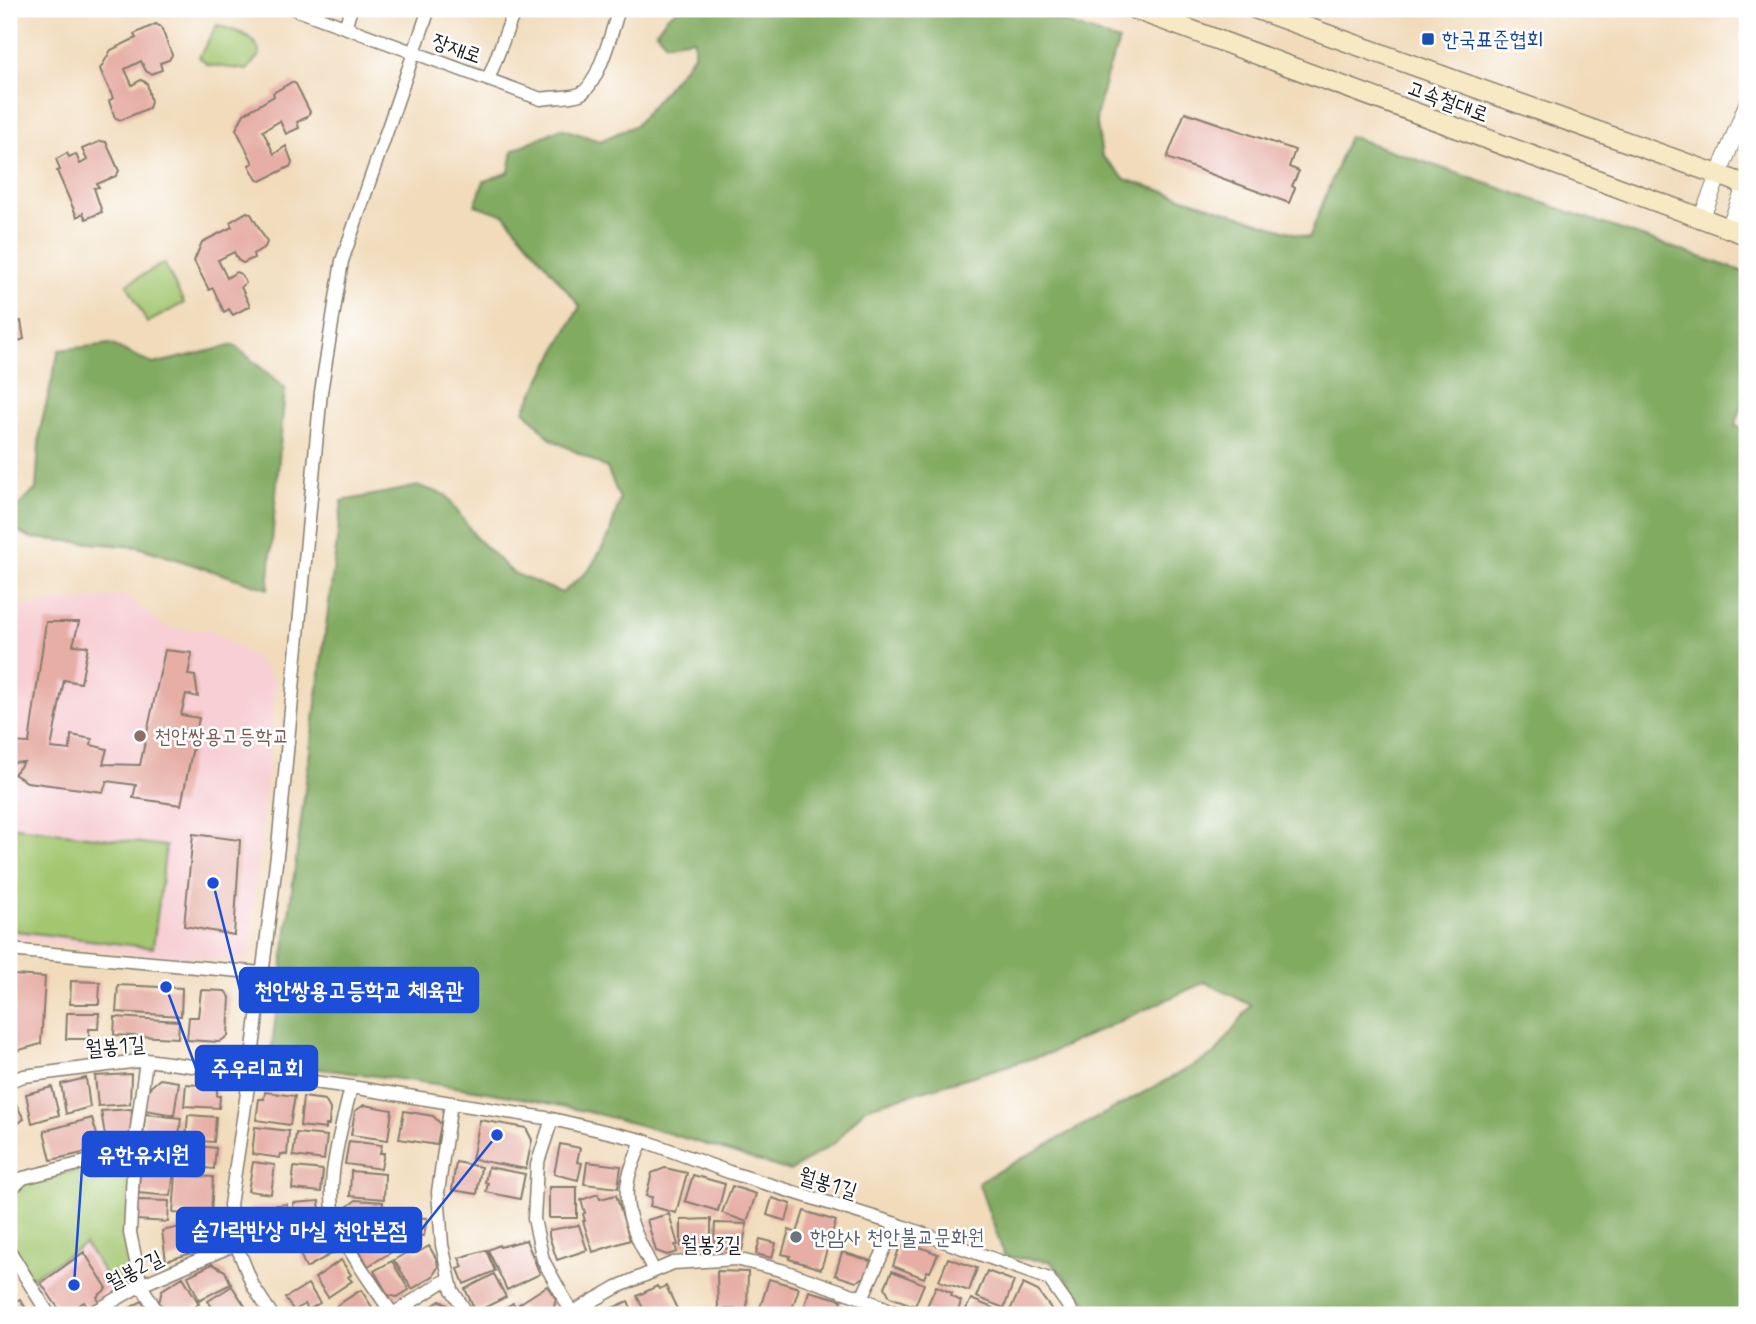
<svg xmlns="http://www.w3.org/2000/svg" width="1756" height="1324" font-family="Mynerve,'Poor Story',sans-serif">
<style>
.built{fill:#f7cfd4}
.green{fill:#a3c66f;stroke:#607146;stroke-width:2}
.forest{fill:#82ab62;stroke:#4f643f;stroke-width:2}
.building{fill:#e6aea5}
.lines{fill:none;stroke-linecap:round;stroke-linejoin:round}
.minor-casing{stroke:#867c6c;stroke-width:15}
.tertiary-casing{stroke:#867c6c;stroke-width:18}
.secondary-casing{stroke:#867c6c;stroke-width:22}
.minor{stroke:#fff;stroke-width:12}
.tertiary{stroke:#fff;stroke-width:16}
.secondary{stroke:#f6e9c3;stroke-width:19}
.transit-dot{fill:#1a4fb4;stroke:#fff;stroke-width:2.5}
.education-dot{fill:#8d6e63;stroke:#fff;stroke-width:2.5}
.worship-dot{fill:#6b7280;stroke:#fff;stroke-width:2.5}
.labels{text-anchor:middle;stroke-width:5;stroke-linejoin:round;paint-order:stroke}
.transit-label{font-size:21px;fill:#164399;stroke:#fff;text-anchor:start}
.street-label{font-size:21px;fill:#1c1c1c;stroke:#fff}
.education-label{font-size:21px;fill:#785e54;stroke:#fff;text-anchor:start}
.worship-label{font-size:21px;fill:#5b616d;stroke:#fff;text-anchor:start}
.leader{fill:none;stroke:#1d4ed8;stroke-width:2.5}
.callout-dot{fill:#1d4ed8;stroke:#fff;stroke-width:2.5}
.callout{fill:#1d4ed8;stroke:#1d4ed8;stroke-width:2.5}
.callout-label{font-size:23px;text-anchor:middle;font-weight:bold;fill:#fff}
</style>
<rect width="100%" height="100%" fill="#fff"/>
<filter id="ink" filterUnits="userSpaceOnUse"><feTurbulence type="fractalNoise" baseFrequency=".0143" numOctaves="2"/><feDisplacementMap in="SourceGraphic" scale="14" xChannelSelector="R" yChannelSelector="G"/><feConvolveMatrix kernelMatrix="1 2 1 2 8 2 1 2 1" color-interpolation-filters="sRGB"/></filter>
<filter id="wash" filterUnits="userSpaceOnUse"><feTurbulence type="fractalNoise" baseFrequency=".00686" numOctaves="4" result="noise"/><feDisplacementMap in="SourceGraphic" scale="28" xChannelSelector="R" yChannelSelector="G"/><feGaussianBlur stdDeviation="1.57" result="paint"/><feColorMatrix in="noise" values="0 0 0 0 0 0 0 0 0 0 0 0 0 0 0 0 0 1.4 0 .05"/><feComposite in="paint" operator="in"/></filter>
<g filter="url(#wash)">
<rect width="100%" height="100%" fill="#f1dbbb"/>
<path class="built" d="M 123,595 L 167,628 L 213,631 L 257,659 L 276,682 L 249,960 L 133,954 L 9,937 L 9,608 Z
M 85,1244 L 117,1293 L 78,1315 L 58,1315 L 31,1278 Z"/>
<path class="green" d="M 217,25 C 236,32 254,33 260,54 L 247,70 L 208,65 L 199,57 Z
M 164,263 L 184,303 L 147,323 L 127,284 Z
M 9,826 L 166,846 L 153,948 L 9,930 Z
M 124,1159 L 129,1162 L 137,1281 L 117,1293 L 85,1244 L 31,1278 L 9,1241 L 9,1198 L 26,1182 Z"/>
<path class="forest" d="M 678,9 L 1027,9 L 1119,41 L 1106,77 L 1096,118 L 1102,156 L 1125,179 L 1309,238 L 1349,136 L 1747,273 L 1747,394 L 1735,425 L 1747,430 L 1747,1315 L 1083,1315 L 1086,1301 L 1050,1261 L 1005,1257 L 978,1182 L 1215,1054 L 1251,1005 L 1205,982 L 1050,1053 L 865,1108 L 836,1142 L 790,1171 C 719,1149 648,1125 575,1109 C 480,1088 384,1077 287,1065 L 271,1054 L 342,501 L 419,486 L 446,495 L 477,539 L 513,573 L 562,593 L 589,570 L 609,536 L 620,499 L 607,468 L 551,439 L 524,410 L 580,306 L 505,215 L 475,205 L 484,181 L 509,172 L 513,150 L 561,128 L 600,141 L 636,125 L 694,55 L 694,39 L 666,43 L 656,32 L 666,18 Z
M 110,344 L 153,364 L 234,345 L 285,388 L 268,589 L 138,547 L 31,538 L 9,527 L 9,515 L 36,489 L 40,430 L 59,350 Z"/>
<g id="blocks">
<path class="building" d="M 156,24 L 161,27 L 172,55 L 169,60 L 160,63 L 162,70 L 151,74 L 146,71 L 141,61 L 125,69 L 132,85 L 141,80 L 147,83 L 151,102 L 149,108 L 121,120 L 115,118 L 109,101 L 113,98 L 100,69 L 111,50 L 136,38 L 134,34 Z
M 292,82 L 296,84 L 310,112 L 307,117 L 297,122 L 299,128 L 286,134 L 280,121 L 263,131 L 274,154 L 286,146 L 292,162 L 291,166 L 261,181 L 257,180 L 249,165 L 253,163 L 236,129 L 244,114 L 274,96 L 273,93 Z
M 1185,112 L 1295,150 L 1289,167 L 1299,171 L 1292,186 L 1295,188 L 1289,203 L 1167,158 Z
M 101,141 L 106,142 L 119,171 L 116,176 L 97,184 L 99,187 L 94,188 L 102,212 L 86,219 L 83,213 L 77,217 L 57,171 L 60,170 L 56,159 L 67,153 L 69,157 L 76,154 L 80,164 L 87,160 L 82,149 Z
M 247,212 L 251,214 L 267,242 L 265,247 L 253,254 L 254,258 L 243,263 L 238,260 L 234,252 L 218,260 L 227,278 L 236,272 L 241,274 L 246,283 L 241,287 L 250,306 L 233,315 L 229,309 L 224,312 L 213,288 L 209,290 L 194,261 L 202,242 L 232,227 L 230,222 Z
M 12,315 L 13,323 L 21,321 L 24,339 L 9,344 L 9,316 Z
M 46,622 L 79,622 L 73,645 L 88,646 L 81,683 L 64,680 L 51,748 L 70,750 L 71,735 L 92,739 L 91,745 L 107,749 L 103,764 L 140,765 L 165,650 L 192,653 L 188,675 L 195,676 L 198,697 L 186,694 L 181,715 L 199,718 L 181,805 L 133,798 L 136,785 L 107,781 L 103,792 L 27,782 L 14,774 L 24,762 L 9,763 L 9,742 L 29,743 Z
M 193,834 L 240,840 L 234,935 L 184,926 Z
M 14,975 L 45,977 L 41,1044 L 9,1053 L 9,1014 L 12,1014 Z
M 71,981 L 100,982 L 99,1004 L 70,1004 Z
M 118,985 L 182,988 L 181,1016 L 116,1012 Z
M 201,990 L 225,991 L 230,997 L 228,1036 L 219,1042 L 187,1040 L 189,1017 L 198,1017 Z
M 67,1013 L 99,1013 L 98,1029 L 89,1029 L 89,1039 L 66,1039 Z
M 115,1017 L 179,1021 L 178,1038 L 114,1035 Z
M 131,1074 L 130,1104 L 98,1106 L 95,1076 Z
M 86,1078 L 90,1107 L 66,1114 L 61,1084 Z
M 160,1079 L 179,1082 L 174,1115 L 145,1110 L 148,1089 Z
M 186,1084 L 212,1086 L 217,1090 L 217,1096 L 220,1096 L 219,1108 L 184,1106 Z
M 52,1087 L 59,1115 L 32,1123 L 26,1094 Z
M 9,1091 L 24,1119 L 9,1130 Z
M 265,1092 L 295,1096 L 290,1125 L 256,1120 L 259,1099 L 264,1099 Z
M 303,1097 L 325,1100 L 330,1109 L 329,1125 L 326,1125 L 326,1129 L 300,1126 Z
M 364,1105 L 392,1110 L 388,1140 L 351,1135 L 355,1111 Z
M 132,1109 L 131,1137 L 124,1142 L 106,1142 L 101,1111 Z
M 404,1111 L 433,1116 L 441,1124 L 437,1145 L 399,1139 Z
M 145,1114 L 181,1118 L 177,1152 L 142,1149 Z
M 188,1115 L 216,1117 L 214,1142 L 186,1140 Z
M 92,1118 L 101,1149 L 51,1160 L 44,1131 Z
M 480,1120 L 526,1128 L 532,1140 L 526,1169 L 472,1159 Z
M 255,1127 L 289,1131 L 287,1155 L 281,1154 L 280,1158 L 252,1154 Z
M 296,1133 L 327,1136 L 324,1160 L 293,1156 Z
M 349,1141 L 382,1145 L 380,1153 L 384,1153 L 381,1169 L 345,1164 Z
M 180,1144 L 216,1148 L 214,1169 L 178,1165 Z
M 560,1144 L 580,1148 L 577,1162 L 582,1163 L 578,1180 L 554,1174 Z
M 142,1157 L 175,1160 L 171,1196 L 138,1193 Z
M 9,1159 L 20,1175 L 9,1184 Z
M 253,1162 L 275,1165 L 271,1194 L 248,1191 Z
M 456,1162 L 481,1167 L 477,1194 L 452,1190 Z
M 587,1162 L 621,1166 L 618,1188 L 584,1184 Z
M 294,1167 L 323,1170 L 321,1192 L 292,1189 Z
M 488,1167 L 525,1174 L 520,1199 L 486,1192 L 488,1183 L 485,1182 Z
M 665,1168 L 687,1173 L 676,1213 L 650,1206 L 652,1197 L 646,1196 L 652,1173 Z
M 351,1171 L 385,1174 L 384,1199 L 350,1196 Z
M 176,1175 L 213,1177 L 211,1216 L 173,1213 Z
M 693,1175 L 725,1184 L 718,1211 L 685,1201 Z
M 732,1186 L 756,1194 L 747,1222 L 722,1213 Z
M 549,1187 L 577,1187 L 577,1218 L 549,1218 Z
M 598,1194 L 600,1199 L 616,1195 L 630,1240 L 593,1252 L 583,1221 L 585,1221 L 583,1214 L 585,1213 L 581,1200 Z
M 772,1198 L 791,1204 L 786,1221 L 767,1215 Z
M 137,1200 L 169,1201 L 168,1222 L 136,1220 Z
M 356,1200 L 383,1202 L 381,1222 L 353,1220 L 348,1206 Z
M 319,1201 L 321,1224 L 306,1225 L 306,1229 L 295,1230 L 293,1203 Z
M 287,1204 L 290,1236 L 253,1240 L 250,1208 Z
M 804,1211 L 836,1221 L 821,1269 L 789,1259 L 790,1256 L 782,1254 L 789,1230 L 797,1233 Z
M 669,1214 L 678,1245 L 675,1245 L 677,1252 L 667,1255 L 656,1251 L 647,1220 Z
M 390,1216 L 427,1218 L 424,1236 L 388,1235 Z
M 711,1219 L 711,1245 L 681,1246 L 681,1220 Z
M 207,1221 L 211,1247 L 166,1261 L 162,1231 Z
M 715,1223 L 747,1224 L 742,1250 L 718,1248 L 719,1242 L 714,1242 Z
M 579,1225 L 587,1250 L 557,1260 L 549,1236 L 549,1230 Z
M 382,1227 L 395,1250 L 368,1266 L 353,1238 L 363,1232 L 364,1235 Z
M 328,1233 L 335,1252 L 306,1268 L 295,1242 Z
M 760,1239 L 776,1243 L 772,1258 L 756,1254 Z
M 526,1240 L 540,1274 L 507,1290 L 488,1250 L 499,1245 L 500,1247 Z
M 910,1243 L 938,1254 L 930,1272 L 927,1271 L 924,1278 L 893,1266 L 899,1249 Z
M 429,1246 L 437,1260 L 438,1267 L 433,1276 L 412,1289 L 394,1260 L 414,1248 L 417,1253 Z
M 486,1250 L 495,1271 L 464,1284 L 458,1269 L 463,1267 L 459,1258 Z
M 84,1252 L 107,1288 L 97,1297 L 99,1302 L 88,1308 L 84,1302 L 63,1315 L 41,1283 Z
M 842,1252 L 871,1261 L 866,1276 L 856,1282 L 835,1275 Z
M 948,1258 L 977,1268 L 969,1291 L 939,1281 Z
M 341,1260 L 351,1275 L 348,1277 L 352,1281 L 328,1297 L 315,1278 Z
M 392,1261 L 409,1290 L 397,1297 L 388,1295 L 374,1271 Z
M 212,1264 L 225,1271 L 231,1284 L 199,1300 L 188,1276 Z
M 717,1271 L 748,1272 L 747,1310 L 718,1309 Z
M 892,1271 L 924,1284 L 915,1306 L 890,1297 L 885,1287 Z
M 987,1271 L 1014,1281 L 1004,1308 L 976,1297 Z
M 494,1274 L 506,1297 L 476,1312 L 465,1289 Z
M 183,1277 L 199,1304 L 180,1315 L 167,1315 L 159,1303 L 162,1290 Z
M 769,1279 L 799,1288 L 790,1315 L 760,1308 Z
M 308,1284 L 320,1303 L 308,1310 L 305,1304 L 294,1311 L 285,1298 Z
M 1023,1284 L 1038,1291 L 1052,1310 L 1049,1315 L 1015,1315 L 1009,1312 Z
M 232,1286 L 247,1309 L 237,1315 L 217,1315 L 208,1301 Z
M 547,1286 L 556,1299 L 552,1315 L 527,1315 L 519,1304 Z
M 657,1286 L 659,1289 L 666,1286 L 680,1315 L 646,1315 L 637,1296 Z
M 936,1286 L 952,1293 L 951,1296 L 961,1301 L 957,1315 L 936,1315 L 925,1311 Z
M 361,1290 L 372,1307 L 371,1315 L 342,1315 L 336,1306 Z
M 809,1291 L 842,1300 L 838,1315 L 802,1315 Z
M 20,1299 L 30,1315 L 9,1315 L 9,1306 Z
M 971,1299 L 998,1310 L 996,1315 L 963,1315 Z
M 142,1301 L 150,1315 L 117,1315 Z
M 440,1301 L 448,1305 L 455,1315 L 421,1315 L 420,1314 Z
M 628,1301 L 634,1315 L 606,1315 L 608,1310 Z
M 513,1303 L 520,1315 L 493,1315 Z"/>
</g>
</g>
<g filter="url(#ink)">
<use href="#blocks" fill-opacity="0" stroke="#867c6c" stroke-width="2"/>
<g class="lines">
<defs>
<path id="minor" d="M 295,9 L 541,99 C 553,97 568,98 580,94 C 598,87 613,27 619,9
M 345,27 L 351,9
M 488,80 L 515,9
M 9,950 L 262,973
M 146,1060 L 134,1150 L 130,1233 L 141,1285 L 159,1315
M 9,1081 L 24,1076 L 146,1060 L 351,1087 L 552,1119 L 642,1140 L 729,1172 L 896,1224 L 1049,1279 L 1071,1310 L 1070,1315
M 351,1087 C 342,1128 320,1193 340,1232 C 354,1261 375,1287 393,1315
M 451,1103 L 438,1192 L 442,1245 L 452,1290 L 468,1315
M 552,1119 L 537,1165 L 534,1219 L 543,1260 L 573,1315
M 642,1140 C 638,1152 632,1164 629,1176 C 620,1211 639,1241 654,1271
M 9,1191 L 23,1178 L 134,1150
M 9,1250 L 49,1315
M 862,1298 L 896,1224
M 89,1315 L 141,1285 L 236,1244
M 272,1315 L 253,1286 L 236,1244 L 230,1205 L 250,1073 L 278,847 L 321,392 L 342,261 L 429,9
M 391,1315 L 449,1278
M 568,1315 L 617,1287 L 673,1263 L 736,1259 L 781,1270 L 862,1298 L 901,1315"/>
<path id="tertiary" d="M 1701,219 L 1747,104
M 1729,228 L 1747,182"/>
<path id="secondary" d="M 1134,9 L 1747,235
M 1256,9 L 1747,185"/>
</defs>
<use href="#minor" class="minor-casing"/>
<use href="#tertiary" class="tertiary-casing"/>
<use href="#secondary" class="secondary-casing"/>
<use href="#minor" class="minor"/>
<use href="#tertiary" class="tertiary"/>
<use href="#secondary" class="secondary"/>
</g>
</g>
<rect class="transit-dot" x="1421" y="32" width="14" height="14" rx="3.5"/>
<circle class="education-dot" cx="140" cy="736" r="7"/>
<circle class="worship-dot" cx="796" cy="1237" r="7"/>
<g class="labels">
<g class="transit-label">
<text x="1442" y="46">한국표준협회</text>
</g>
<g class="street-label">
<text transform="translate(457 48) rotate(20)" y="7">장재로</text>
<text transform="translate(1448 101) rotate(20)" y="7">고속철대로</text>
<text transform="translate(115 1046) rotate(-5)" y="7">월봉1길</text>
<text transform="translate(828 1183) rotate(17)" y="7">월봉1길</text>
<text x="711" y="1251">월봉3길</text>
<text transform="translate(134 1270) rotate(-27)" y="7">월봉2길</text>
</g>
<g class="education-label">
<text x="154" y="743">천안쌍용고등학교</text>
</g>
<g class="worship-label">
<text x="810" y="1244">한암사 천안불교문화원</text>
</g>
</g>
<path class="leader" d="M213 883L240 990M166 987L196 1068M74 1285L83 1154M497 1135L421 1230"/>
<g class="callout-dot">
<circle cx="213" cy="883" r="7"/>
<circle cx="166" cy="987" r="7"/>
<circle cx="74" cy="1285" r="7"/>
<circle cx="497" cy="1135" r="7"/>
</g>
<g class="callout">
<rect x="240" y="968" width="238" height="44" rx="7"/>
<rect x="196" y="1046" width="121" height="44" rx="7"/>
<rect x="83" y="1132" width="121" height="44" rx="7"/>
<rect x="177" y="1208" width="244" height="44" rx="7"/>
</g>
<g class="callout-label">
<text x="359" y="998">천안쌍용고등학교 체육관</text>
<text x="257" y="1076">주우리교회</text>
<text x="143" y="1162">유한유치원</text>
<text x="299" y="1238">숟가락반상 마실 천안본점</text>
</g>
<rect width="1756" height="1324" fill="none" stroke="#fff" stroke-width="35"/>
</svg>
